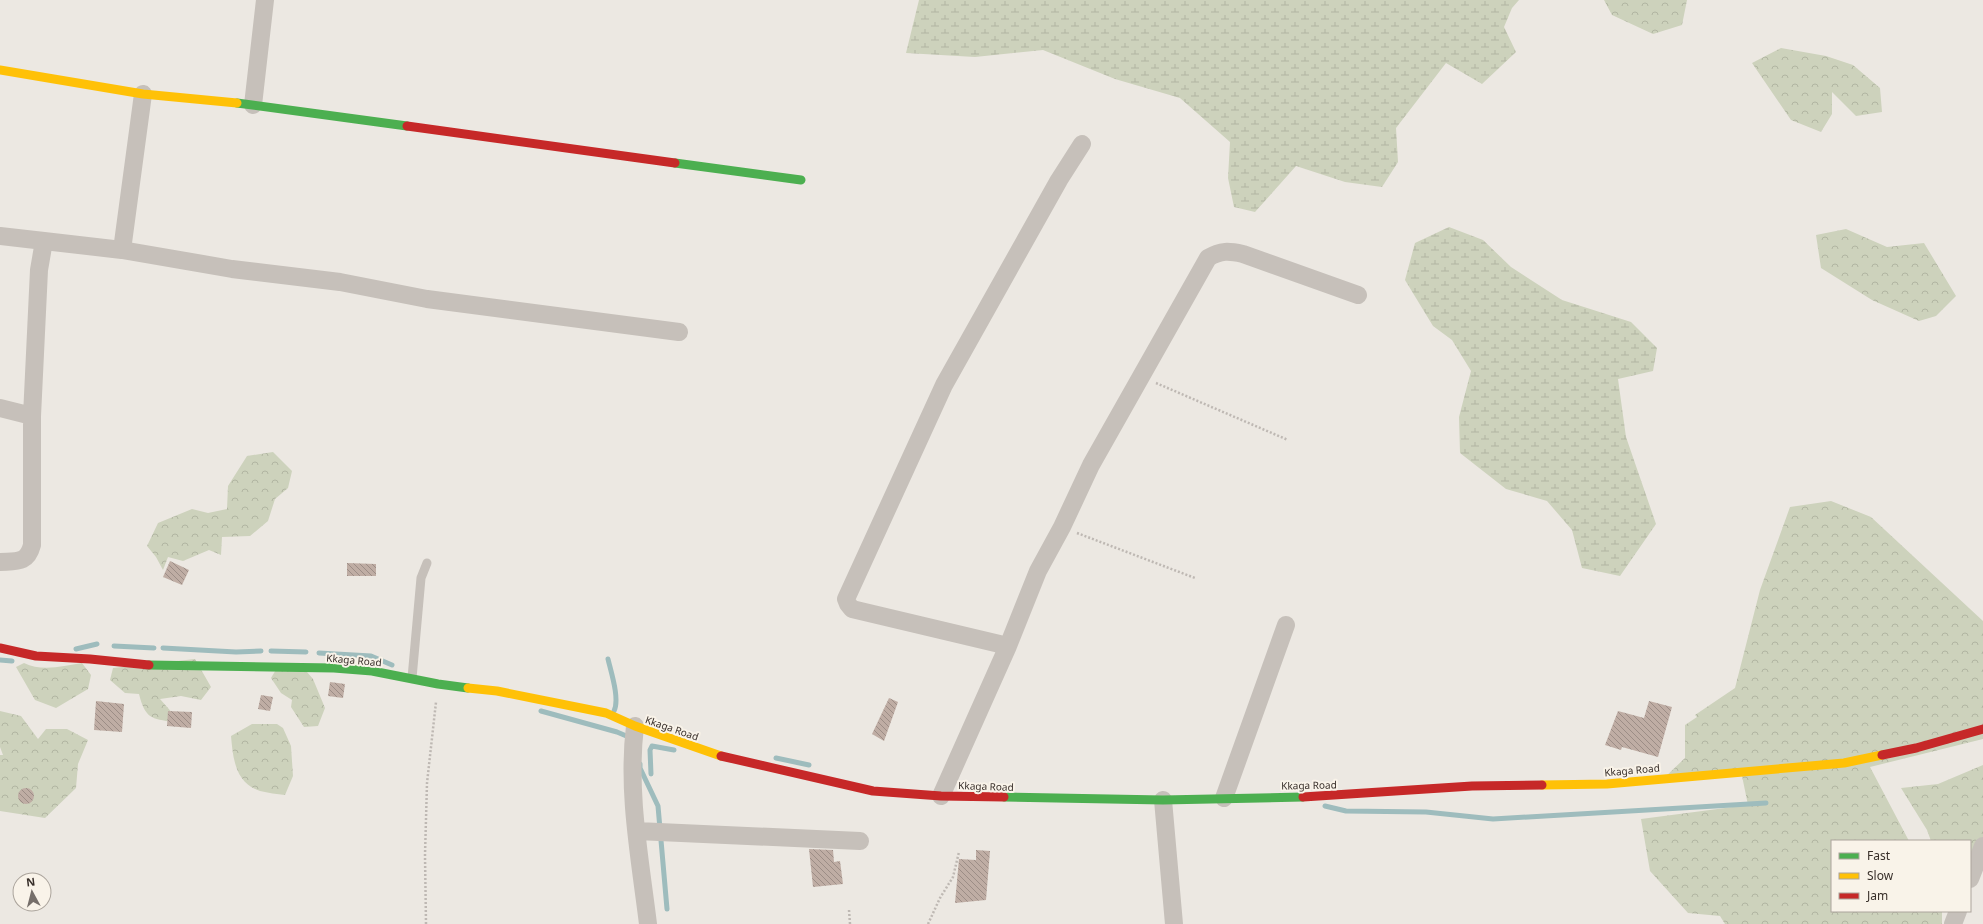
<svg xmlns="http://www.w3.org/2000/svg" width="1983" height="924" font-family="'Noto Sans',sans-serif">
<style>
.forest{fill:url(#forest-crowns)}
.wetland{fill:url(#wetland-marsh)}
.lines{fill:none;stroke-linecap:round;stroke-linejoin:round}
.stream{stroke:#9ebcbd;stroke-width:5}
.building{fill:url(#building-back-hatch)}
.path{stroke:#beb8b3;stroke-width:2.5;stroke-dasharray:2 2;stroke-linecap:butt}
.lane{stroke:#c6c0ba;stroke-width:9}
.street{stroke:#c6c0ba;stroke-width:18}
.fast{stroke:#4caf50;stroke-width:9}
.slow{stroke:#ffc107;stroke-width:9}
.jam{stroke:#c62828;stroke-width:9}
.labels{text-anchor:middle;stroke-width:4;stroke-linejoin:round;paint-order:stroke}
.street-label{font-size:10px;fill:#372e29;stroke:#f9f3e9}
</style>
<defs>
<pattern id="forest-crowns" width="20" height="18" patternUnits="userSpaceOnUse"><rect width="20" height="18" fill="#cdd2bc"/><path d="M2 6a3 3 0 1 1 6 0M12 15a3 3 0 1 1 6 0" fill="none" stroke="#b1b5a2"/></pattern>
<pattern id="wetland-marsh" width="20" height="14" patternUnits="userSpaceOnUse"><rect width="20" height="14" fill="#cdd2bc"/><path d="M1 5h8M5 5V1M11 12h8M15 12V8" fill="none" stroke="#b1b5a2"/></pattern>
<pattern id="building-back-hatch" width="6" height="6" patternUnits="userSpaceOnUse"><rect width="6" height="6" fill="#bfada4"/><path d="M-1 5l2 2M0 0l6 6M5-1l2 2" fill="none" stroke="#9c8d86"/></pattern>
</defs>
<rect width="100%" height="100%" fill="#ece8e2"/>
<path class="forest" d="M 1604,0 L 1687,0 L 1682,25 L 1653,34 L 1612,15 Z
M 1781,48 L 1826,56 L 1853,65 L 1880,88 L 1882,112 L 1856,116 L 1832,92 L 1832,114 L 1821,132 L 1791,120 L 1752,63 Z
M 1846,229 L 1887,247 L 1924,243 L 1956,296 L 1936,316 L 1919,321 L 1872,300 L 1821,268 L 1816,235 Z
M 273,452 L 292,471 L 288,488 L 275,499 L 268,521 L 250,536 L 222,537 L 221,555 L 209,550 L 183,561 L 168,557 L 163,570 L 156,557 L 147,546 L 158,523 L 192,509 L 208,513 L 227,509 L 228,486 L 247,456 Z
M 1831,501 L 1871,517 L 1983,621 L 1983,739 L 1870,767 L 1909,841 L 1832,841 L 1832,911 L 1942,911 L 1942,924 L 1725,924 L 1720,916 L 1688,913 L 1650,871 L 1641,819 L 1748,805 L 1742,776 L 1662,780 L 1685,758 L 1685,725 L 1697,717 L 1695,715 L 1735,688 L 1760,590 L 1790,507 Z
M 195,659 L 211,687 L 201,700 L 181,696 L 160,699 L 175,716 L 174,722 C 151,719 145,718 139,694 L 125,693 L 110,680 L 113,668 Z
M 24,663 C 42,672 63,666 82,663 L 91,675 L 88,689 L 56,708 L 35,700 L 16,667 Z
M 280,663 L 301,665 L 313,679 L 325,708 L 318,726 L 304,727 L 291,707 L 292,700 L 281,693 L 271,678 Z
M 0,711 L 21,716 L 38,739 L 46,729 L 67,729 L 88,740 L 78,764 L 76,788 L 45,818 L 0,811 L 0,755 L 3,755 L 0,747 Z
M 252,724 L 277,724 L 283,728 L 291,746 L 293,776 L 285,795 C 277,794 268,793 260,791 C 235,783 233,758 231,736 Z
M 1983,765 L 1983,843 L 1970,864 L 1970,841 L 1931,841 L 1927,830 L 1901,788 L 1938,784 Z"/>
<path class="wetland" d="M 919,0 L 1519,0 L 1512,8 L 1504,27 L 1516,52 L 1482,84 L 1446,63 L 1396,128 L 1398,162 L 1382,187 L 1345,182 L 1296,166 L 1255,212 L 1234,207 L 1228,178 L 1230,142 L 1180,98 L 1115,79 L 1043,50 L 975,57 L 906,53 Z
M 1449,227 L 1483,240 L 1511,267 L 1562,300 L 1631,322 L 1657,348 L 1653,371 L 1618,379 L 1626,437 L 1656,524 L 1620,576 L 1582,568 L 1572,530 L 1547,501 L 1506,489 L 1460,453 L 1459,417 L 1471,371 L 1452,340 L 1433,326 L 1405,280 L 1415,243 Z"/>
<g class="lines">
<path class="stream" d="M 114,646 L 154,648
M 163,648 L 236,652 L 261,651
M 76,649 L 97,644
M 271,651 L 306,652
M 319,653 L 371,656 L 392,665
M 608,659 C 611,672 620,699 614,711
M 0,660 L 12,661
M 541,711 L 617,732 L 631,738
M 776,758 L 809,765
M 640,764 L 640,768 L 658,806 L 667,909
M 651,774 L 650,750 L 652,746 L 674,750
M 1325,806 L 1346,811 L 1426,812 L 1493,819 L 1766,803"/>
</g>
<path class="building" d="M 170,561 L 189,570 L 182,585 L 163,577 Z
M 347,563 L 376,564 L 376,576 L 347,576 Z
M 330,682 L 345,684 L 343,698 L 328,696 Z
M 261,695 L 273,697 L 270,711 L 258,709 Z
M 889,698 L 898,702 L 884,741 L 872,734 Z
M 96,701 L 124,704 L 122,732 L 94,730 Z
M 1649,701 L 1672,707 L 1658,757 L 1622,747 L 1621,750 L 1605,745 L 1618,711 L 1644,718 Z
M 168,711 L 192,712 L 191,728 L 167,726 Z
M18 796a8 8 0 1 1 16 0a8 8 0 1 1-16 0Z
M 809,849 L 833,850 L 834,862 L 840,861 L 843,884 L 813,887 Z
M 976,850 L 990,851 L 986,900 L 955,903 L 959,859 L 976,860 Z"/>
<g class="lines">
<path class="path" d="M 1156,383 L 1288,440
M 1077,533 L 1195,578
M 849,910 L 850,924
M 426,924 L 425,855 L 427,783 L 436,702
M 928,924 L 940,898 L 953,877 L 959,852"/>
<path class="lane" d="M 412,678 L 421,578 L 427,563"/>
<path class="street" d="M 253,105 L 265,0
M 0,236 L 44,241 L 39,270 L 32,416
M 44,241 L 122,250 L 232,269 L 340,282 L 427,299 L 679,332
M 122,250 L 143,94
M 0,408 L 32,416 L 32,545 C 27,564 16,561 0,562
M 1008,646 L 852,609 L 848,604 L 846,599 L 944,385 L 1059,180 L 1082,144
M 635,726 C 627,792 640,858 648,924
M 941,796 L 1008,646 L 1038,571 L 1062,527 L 1091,465 L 1208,258 C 1221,250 1229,251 1243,254 L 1358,295
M 1224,798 L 1286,625
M 1163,800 L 1174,924
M 637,831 L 860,841
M 1970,879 L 1983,846
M 1953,924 L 1958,911"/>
<path class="fast" d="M 237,103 L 407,126
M 675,163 L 801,180
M 149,665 L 334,668 L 372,671 L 438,684 L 468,688
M 1004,797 L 1163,800 L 1303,797"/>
<path class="slow" d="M 0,70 L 143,94 L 237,103
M 468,688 L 497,691 L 606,713 L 635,726 L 721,756
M 1542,785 L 1607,784 L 1844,763 L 1882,755"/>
<path class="jam" d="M 407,126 L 675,163
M 0,648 L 36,656 L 90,659 L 149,665
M 1882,755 L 1916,748 L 1983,729
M 721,756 L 873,791 L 941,796 L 1004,797
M 1303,797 L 1472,786 L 1542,785"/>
</g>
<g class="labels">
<g class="street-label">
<text transform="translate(354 660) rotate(5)" y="4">Kkaga Road</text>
<text transform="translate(672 728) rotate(19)" y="4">Kkaga Road</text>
<text transform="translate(1632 770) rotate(-5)" y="4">Kkaga Road</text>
<text transform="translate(1309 785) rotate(-1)" y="4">Kkaga Road</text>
<text transform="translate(986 786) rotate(2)" y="4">Kkaga Road</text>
</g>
</g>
<rect x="1831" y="840" width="140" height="72" fill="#f9f3e9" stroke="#aba49c"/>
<rect x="1839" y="853" width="20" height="6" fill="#4caf50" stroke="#aba49c"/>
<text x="1867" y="860" font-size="12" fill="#372e29">Fast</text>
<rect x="1839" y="873" width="20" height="6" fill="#ffc107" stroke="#aba49c"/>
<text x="1867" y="880" font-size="12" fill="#372e29">Slow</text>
<rect x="1839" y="893" width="20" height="6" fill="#c62828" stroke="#aba49c"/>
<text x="1867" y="900" font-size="12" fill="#372e29">Jam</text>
<g transform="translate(32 892) rotate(353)"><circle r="19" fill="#f9f3e9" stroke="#aba49c"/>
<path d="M0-3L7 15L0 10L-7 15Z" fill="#766f6a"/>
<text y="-6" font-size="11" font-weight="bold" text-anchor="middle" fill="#372e29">N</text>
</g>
</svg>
